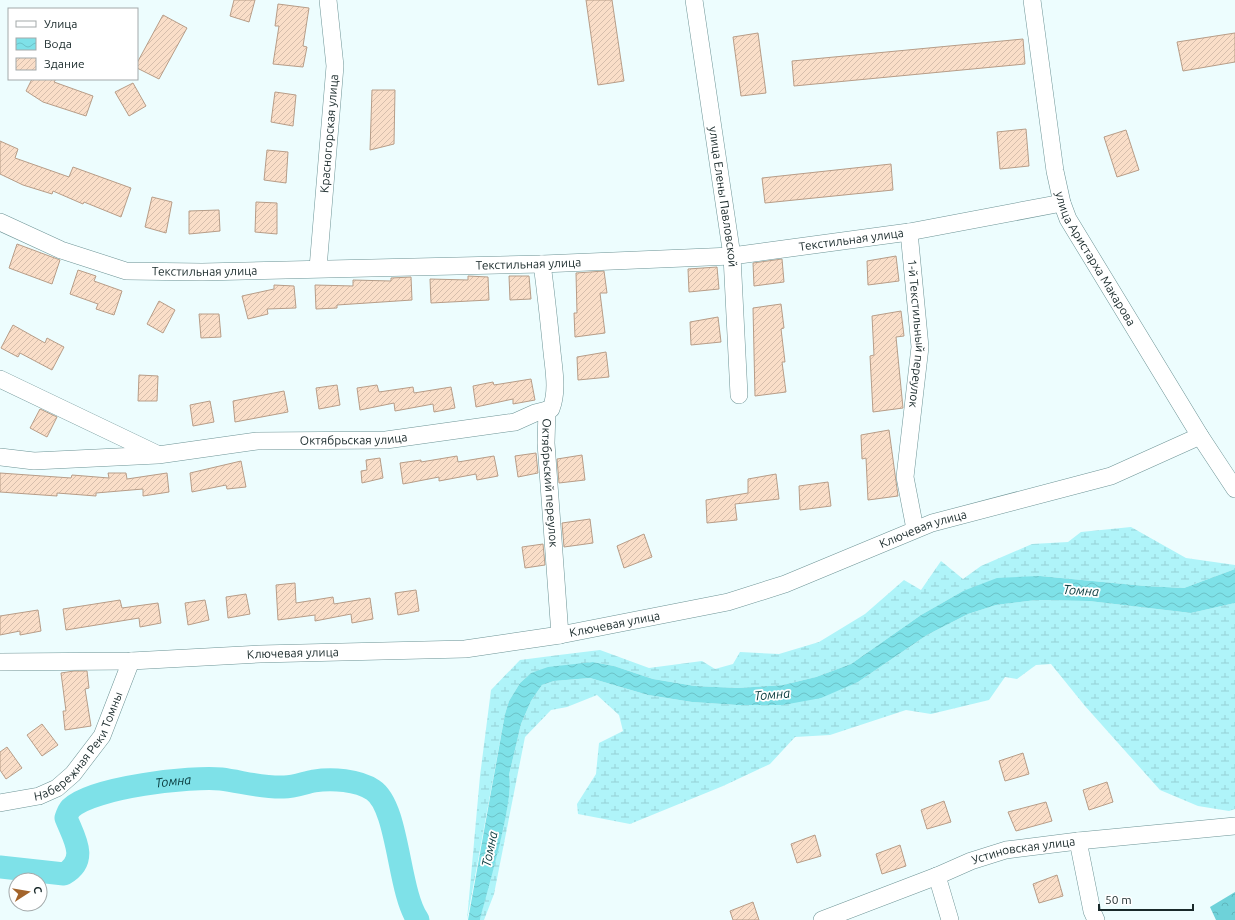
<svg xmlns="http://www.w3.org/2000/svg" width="1235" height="920" font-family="Ubuntu,sans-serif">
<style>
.forest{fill:url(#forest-crowns)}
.wetland{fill:url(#wetland-marsh)}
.water{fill:url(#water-waves)}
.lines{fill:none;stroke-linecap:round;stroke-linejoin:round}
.river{stroke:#7ee1e8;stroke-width:23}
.building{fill:url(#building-hatch);stroke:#b79d88}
.minor-casing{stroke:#6d9496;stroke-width:18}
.minor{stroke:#fff;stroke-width:17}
.labels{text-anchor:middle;stroke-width:3.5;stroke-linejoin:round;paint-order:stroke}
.street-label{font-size:12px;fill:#19292a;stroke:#fff}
.water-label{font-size:13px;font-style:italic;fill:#093a3d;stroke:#fff}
</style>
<defs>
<pattern id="forest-crowns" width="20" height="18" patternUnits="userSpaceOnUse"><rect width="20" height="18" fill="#6ed2d9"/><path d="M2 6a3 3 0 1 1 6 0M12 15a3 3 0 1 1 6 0" fill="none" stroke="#5fb4ba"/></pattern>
<pattern id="wetland-marsh" width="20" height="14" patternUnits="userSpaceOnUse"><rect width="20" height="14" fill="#aff4f9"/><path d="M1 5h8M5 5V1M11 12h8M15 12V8" fill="none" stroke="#96d1d6"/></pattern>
<pattern id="water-waves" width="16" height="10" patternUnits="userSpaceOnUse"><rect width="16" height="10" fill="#7ee1e8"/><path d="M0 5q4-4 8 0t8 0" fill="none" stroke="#6cc1c7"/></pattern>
<pattern id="building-hatch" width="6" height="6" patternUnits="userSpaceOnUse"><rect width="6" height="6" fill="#fadec8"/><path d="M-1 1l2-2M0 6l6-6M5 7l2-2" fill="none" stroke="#d6beac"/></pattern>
</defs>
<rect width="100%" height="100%" fill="#edfdfe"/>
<path class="forest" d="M 1235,892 L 1235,920 L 1216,920 L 1210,907 Z"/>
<path class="wetland" d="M 1131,527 L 1186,558 L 1235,565 L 1235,569 L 1184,588 L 1145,586 L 1040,576 L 963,591 L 921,615 L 851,664 L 816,677 L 783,685 L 738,688 L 695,686 L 653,679 L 614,666 L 593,662 L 531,673 L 520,683 L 509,701 L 505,714 L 467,920 L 480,776 L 491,690 L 520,660 L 559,655 L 600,650 L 649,668 L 702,661 L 715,669 L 733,664 L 740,652 L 779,654 L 819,642 L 865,614 L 904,580 L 921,590 L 941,561 L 963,579 L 981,566 L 1032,544 L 1068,542 L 1081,532 Z
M 1036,600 L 1089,601 L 1191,613 L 1235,603 L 1235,809 L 1229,811 L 1198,806 L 1160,790 L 1085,706 L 1051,664 L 1036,665 L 1017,679 L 1005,677 L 989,700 L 931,714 L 906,710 L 830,735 L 795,737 L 770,764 L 723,786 L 630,824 L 578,814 L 577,804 L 596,774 L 599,743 L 623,731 L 619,715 L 597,695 L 567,707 L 551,710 L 525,737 L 494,894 L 484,920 L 480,920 C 486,892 515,798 509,775 L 521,724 L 531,701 L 542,685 L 554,681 L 590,678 L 648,695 L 692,702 L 737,705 L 783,705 L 858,682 L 927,635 L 968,614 L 996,605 Z"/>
<path class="water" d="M 1235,569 L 1235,603 L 1191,613 L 1089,601 L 1036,600 L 996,605 L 968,614 L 927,635 L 858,682 L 821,698 L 783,705 L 737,705 L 692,702 L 648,695 L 590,678 L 554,681 L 542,685 L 531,701 L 521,724 L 509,775 C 515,798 487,892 480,920 L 468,920 L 505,714 L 509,701 L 520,683 L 531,673 L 548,667 L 593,662 L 614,666 L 653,679 L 695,686 L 738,688 L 783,685 L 816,677 L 851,664 L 921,615 L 963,591 L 997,578 L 1040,576 L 1145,586 L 1184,588 Z"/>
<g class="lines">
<path class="river" id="s1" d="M 0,867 L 64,874 C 89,860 74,838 66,818 C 67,815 69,810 71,808 C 93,787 192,776 221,779 C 243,782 263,788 284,787 C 294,787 304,783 314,781 C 332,778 358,780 373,790 C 399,807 398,892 418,920"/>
</g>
<path class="building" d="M 234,0 L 255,0 L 249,22 L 230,16 Z
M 586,0 L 612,0 L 624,81 L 598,85 Z
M 278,4 L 309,8 L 303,46 L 307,47 L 303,67 L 273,64 L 279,26 L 275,26 Z
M 163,15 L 187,28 L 159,79 L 137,68 L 137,63 Z
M 758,33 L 766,93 L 741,96 L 733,37 Z
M 1235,33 L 1235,62 L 1183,71 L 1177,42 Z
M 1023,39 L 1025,64 L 794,86 L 792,61 Z
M 32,79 L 56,79 L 54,82 L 93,96 L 86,116 L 43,102 L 26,91 Z
M 133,83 L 146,106 L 129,116 L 115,92 Z
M 372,90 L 395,90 L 394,144 L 370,150 Z
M 275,92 L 296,95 L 293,126 L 271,122 Z
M 1026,129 L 1029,166 L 1000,169 L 997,132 Z
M 1126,130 L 1139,170 L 1117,177 L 1104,137 Z
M 0,141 L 18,149 L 15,158 L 69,177 L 73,167 L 131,188 L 121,217 L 84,202 L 83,204 L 53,191 L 52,194 L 23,185 L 0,174 Z
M 267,150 L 288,152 L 286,183 L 264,180 Z
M 891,164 L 893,190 L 765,203 L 762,178 Z
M 152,197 L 172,202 L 166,233 L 145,227 Z
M 256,202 L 277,203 L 277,234 L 255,232 Z
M 219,210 L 220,231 L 189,234 L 189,211 Z
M 17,244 L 60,260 L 52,284 L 9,268 Z
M 896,256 L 899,281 L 868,285 L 867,261 Z
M 782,259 L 784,282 L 754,286 L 753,263 Z
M 717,267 L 719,289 L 689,292 L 688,269 Z
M 78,270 L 96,276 L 94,281 L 122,291 L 114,315 L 96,309 L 98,304 L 70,294 Z
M 604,271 L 607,293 L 600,293 L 605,333 L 575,337 L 574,313 L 577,313 L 576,273 Z
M 468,276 L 488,277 L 489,300 L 431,303 L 430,279 L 468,280 Z
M 509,276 L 529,276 L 531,299 L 510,300 Z
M 411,277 L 412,300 L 337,305 L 337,308 L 316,309 L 315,285 L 353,286 L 353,280 L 391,281 L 391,278 Z
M 274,285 L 294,286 L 296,308 L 267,309 L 268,314 L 248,319 L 242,296 L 274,289 Z
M 159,301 L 175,310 L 163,333 L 147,324 Z
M 781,304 L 784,328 L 781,329 L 785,362 L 782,362 L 786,392 L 755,396 L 753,308 Z
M 901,311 L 904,336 L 896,337 L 903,408 L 873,412 L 870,356 L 874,355 L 872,316 Z
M 199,314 L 219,314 L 221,337 L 201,338 Z
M 718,317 L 721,342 L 691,345 L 690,322 Z
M 13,325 L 45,343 L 47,338 L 64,347 L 52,370 L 20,353 L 18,357 L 1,348 Z
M 606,352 L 609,377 L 578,380 L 577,357 Z
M 139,375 L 158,376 L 157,401 L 138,401 Z
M 531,379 L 535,400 L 513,404 L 513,399 L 476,407 L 473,386 L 493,382 L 494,385 Z
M 337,385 L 340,405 L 319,409 L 316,388 Z
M 377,385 L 379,392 L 413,387 L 414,393 L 451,387 L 455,408 L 434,412 L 433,404 L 395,411 L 394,403 L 360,410 L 357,388 Z
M 284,391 L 288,412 L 235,422 L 233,401 Z
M 210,401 L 214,422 L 193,426 L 190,405 Z
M 40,409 L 57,417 L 47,437 L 30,428 Z
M 889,430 L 898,496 L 868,500 L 866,458 L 862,459 L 861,435 Z
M 536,453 L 538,473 L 518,477 L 515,456 Z
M 582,455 L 585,480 L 559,483 L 557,459 Z
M 457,456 L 458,462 L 494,456 L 498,476 L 477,480 L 476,474 L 439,481 L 439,477 L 403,484 L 400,463 L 421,460 L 421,462 Z
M 380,458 L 383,478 L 362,483 L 361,471 L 367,470 L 366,460 Z
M 241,461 L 246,487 L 227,489 L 226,485 L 192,492 L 190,473 Z
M 0,473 L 71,478 L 72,475 L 109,478 L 108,473 L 126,473 L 127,479 L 167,473 L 169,492 L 143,496 L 143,489 L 96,493 L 96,496 L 57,493 L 57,496 L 0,492 Z
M 776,474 L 779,499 L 735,504 L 737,520 L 707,523 L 706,500 L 748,493 L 748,479 Z
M 828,482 L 831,506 L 800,510 L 799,486 Z
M 590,519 L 593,543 L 564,547 L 562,523 Z
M 644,534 L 652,557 L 624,568 L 617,546 Z
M 543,544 L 545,565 L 525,568 L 522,547 Z
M 295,583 L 296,603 L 333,597 L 334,604 L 370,598 L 373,619 L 352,623 L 351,614 L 315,621 L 315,615 L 278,620 L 276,585 Z
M 416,590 L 419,611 L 398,615 L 395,593 Z
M 246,594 L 250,614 L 228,618 L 226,597 Z
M 120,600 L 122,608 L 158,603 L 161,623 L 140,627 L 139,618 L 66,630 L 63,609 Z
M 205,600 L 209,620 L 188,625 L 185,603 Z
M 38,610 L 41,631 L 20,635 L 20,631 L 0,635 L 0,616 Z
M 74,671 L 87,671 L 89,688 L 85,689 L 91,726 L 65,730 L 63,711 L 66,711 L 61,673 Z
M 42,724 L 58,745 L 42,756 L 27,735 Z
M 7,747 L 22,768 L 6,779 L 0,770 L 0,752 Z
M 1023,753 L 1029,774 L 1005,781 L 999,761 Z
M 1107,782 L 1113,802 L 1089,810 L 1083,790 Z
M 944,801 L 951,822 L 927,829 L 921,810 Z
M 1046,802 L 1052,821 L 1016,831 L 1008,812 Z
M 815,835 L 821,856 L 797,863 L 791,844 Z
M 900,845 L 906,866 L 882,874 L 876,854 Z
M 1057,875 L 1063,896 L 1039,903 L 1033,884 Z
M 753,902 L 759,920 L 733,920 L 730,911 Z"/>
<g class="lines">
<defs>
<g id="minor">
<path id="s2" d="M 694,0 L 732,256 L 739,395"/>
<path id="s3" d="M 1032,0 L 1055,171 L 1062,203 L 1068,219 L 1200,436 L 1235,489"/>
<path id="s4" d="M 0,222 L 61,250 L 126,271 L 202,272 L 542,264 L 732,256 L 909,232 L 1062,203"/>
<path id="s5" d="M 909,232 L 920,347 L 905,477 L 915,529"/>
<path id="s6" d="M 318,268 L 335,66 L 328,0"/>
<path d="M 0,379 L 157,454"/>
<path id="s7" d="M 547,410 L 546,443 L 560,635"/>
<path id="s8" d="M 0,457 L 34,461 L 158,455 L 257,441 L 386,440 L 515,422 L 535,413 L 551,409 C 558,391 554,371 552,352 C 549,322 546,293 542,264"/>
<path id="s9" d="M 0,662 L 131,661 L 260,654 L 465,649 L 560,635 L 728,602 L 785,584 L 932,523 L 1111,476 L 1200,436"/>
<path id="s10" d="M 0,803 L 39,796 L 57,788 L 73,774 L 102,736 L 131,661"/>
<path d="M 1078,841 L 1092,911 L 1096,920"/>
<path d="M 937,876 L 950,920"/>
<path id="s11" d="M 822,920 L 937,876 L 971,861 L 1006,850 L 1078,841 L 1235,826"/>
</g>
</defs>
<use href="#minor" class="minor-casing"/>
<use href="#minor" class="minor"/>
</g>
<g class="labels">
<g class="street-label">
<text dy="4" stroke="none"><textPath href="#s6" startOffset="135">Красногорская улица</textPath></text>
<text dy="4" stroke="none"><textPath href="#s2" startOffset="199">улица Елены Павловской</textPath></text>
<text dy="4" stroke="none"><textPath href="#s4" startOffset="862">Текстильная улица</textPath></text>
<text dy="4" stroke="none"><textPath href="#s3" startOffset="270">улица Аристарха Макарова</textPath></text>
<text dy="4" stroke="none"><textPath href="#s4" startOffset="538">Текстильная улица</textPath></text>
<text dy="4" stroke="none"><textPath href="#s4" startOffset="214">Текстильная улица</textPath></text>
<text dy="4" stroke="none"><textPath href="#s5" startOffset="102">1-й Текстильный переулок</textPath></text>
<text dy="4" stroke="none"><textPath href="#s8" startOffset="355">Октябрьская улица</textPath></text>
<text dy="4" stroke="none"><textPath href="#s7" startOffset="73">Октябрьский переулок</textPath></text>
<text dy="4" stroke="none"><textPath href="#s9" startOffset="941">Ключевая улица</textPath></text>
<text dy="4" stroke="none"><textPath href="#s9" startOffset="617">Ключевая улица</textPath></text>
<text dy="4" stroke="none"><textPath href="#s9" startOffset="293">Ключевая улица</textPath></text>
<text dy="4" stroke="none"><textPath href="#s10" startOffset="105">Набережная Реки Томны</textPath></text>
<text dy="4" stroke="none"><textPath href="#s11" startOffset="214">Устиновская улица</textPath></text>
</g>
<g class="water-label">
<text transform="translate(1081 590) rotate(4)" y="5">Томна</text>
<text transform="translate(772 694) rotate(-5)" y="5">Томна</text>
<text dy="5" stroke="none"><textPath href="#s1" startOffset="246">Томна</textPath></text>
<text transform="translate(489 849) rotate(-78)" y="5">Томна</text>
</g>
</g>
<rect x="8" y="8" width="130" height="72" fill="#ffffff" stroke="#a3a9aa"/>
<rect x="16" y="21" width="20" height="6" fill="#ffffff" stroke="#a3a9aa"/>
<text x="44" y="28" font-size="12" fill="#19292a">Улица</text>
<rect x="16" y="38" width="20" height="12" fill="url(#water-waves)" stroke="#a3a9aa"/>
<text x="44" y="48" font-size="12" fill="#19292a">Вода</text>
<rect x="16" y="58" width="20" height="12" fill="url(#building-hatch)" stroke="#a3a9aa"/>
<text x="44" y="68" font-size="12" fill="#19292a">Здание</text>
<g transform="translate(28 892) rotate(78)"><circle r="19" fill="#ffffff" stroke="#a3a9aa"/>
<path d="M0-3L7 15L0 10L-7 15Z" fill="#a3642b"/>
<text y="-6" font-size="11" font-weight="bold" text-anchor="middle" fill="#19292a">С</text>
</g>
<path d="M1099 904v6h94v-6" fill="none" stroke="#19292a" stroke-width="2"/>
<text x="1105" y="904" font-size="12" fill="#19292a" stroke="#ffffff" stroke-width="3" paint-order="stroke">50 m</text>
</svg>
